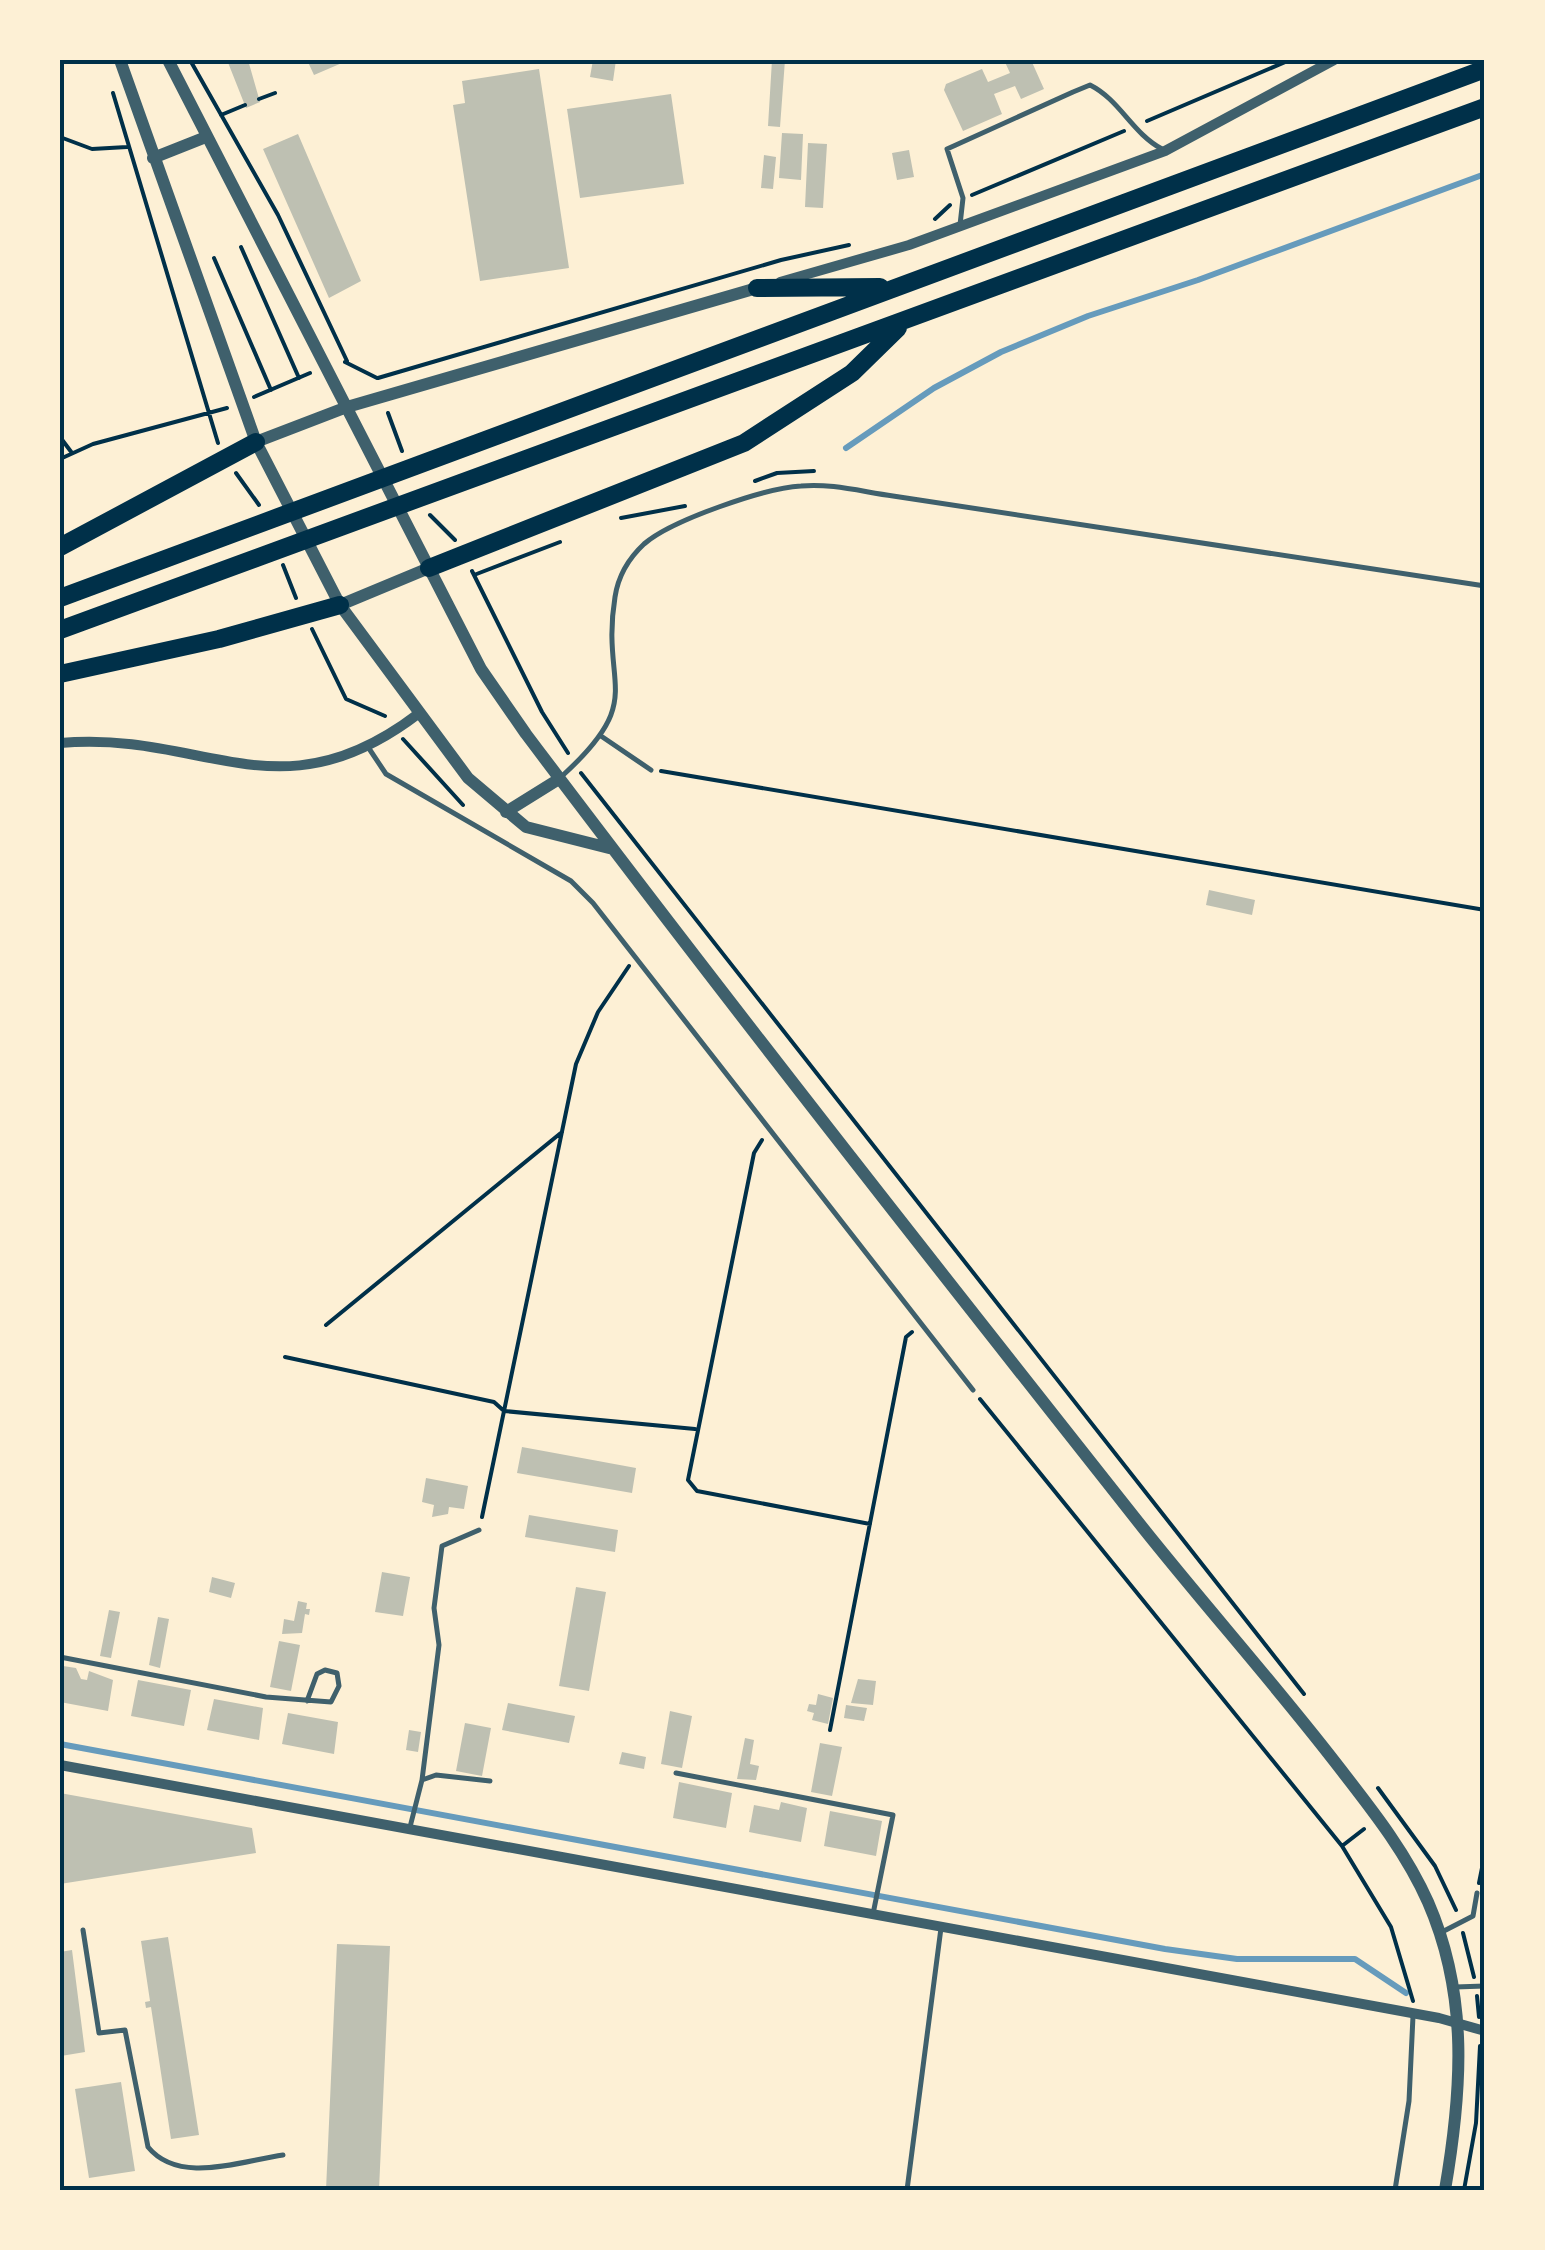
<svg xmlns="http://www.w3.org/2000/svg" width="1545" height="2250" font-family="Georgia,serif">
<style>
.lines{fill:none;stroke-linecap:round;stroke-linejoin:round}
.stream{stroke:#669bbc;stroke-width:6}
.building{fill:#bec0b2}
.path{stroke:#003049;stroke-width:4}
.service{stroke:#3f606c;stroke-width:5}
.minor{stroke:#3f606c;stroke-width:10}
.tertiary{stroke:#3f606c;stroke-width:12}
.trunk{stroke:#003049;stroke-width:18}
.neatline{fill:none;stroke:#003049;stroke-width:4}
</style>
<rect width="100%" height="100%" fill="#fdf0d5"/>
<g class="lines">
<path class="stream" d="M 846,448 L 934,388 L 1001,352 L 1088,316 L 1198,280 L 1485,174
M 60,1744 L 1165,1949 L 1237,1959 L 1355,1959 L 1406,1993"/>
</g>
<path class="building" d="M 227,60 L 248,60 L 260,102 L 246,108 Z
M 307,60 L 349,60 L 314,75 Z
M 593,60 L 616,60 L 613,81 L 590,77 Z
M 772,60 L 785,60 L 780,127 L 768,126 Z
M 1004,60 L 1031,60 L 1044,89 L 1021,99 L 1015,86 L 994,94 L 1002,114 L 963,131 L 944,90 L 946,84 L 982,69 L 988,82 L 1010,73 Z
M 539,69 L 569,268 L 480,281 L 453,105 L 465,103 L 462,81 Z
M 671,94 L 684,184 L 580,198 L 567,109 Z
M 782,133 L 803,134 L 801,180 L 779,178 Z
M 298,134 L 361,281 L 329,298 L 263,149 Z
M 808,143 L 827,144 L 823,208 L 805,207 Z
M 909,150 L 914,177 L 897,180 L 892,153 Z
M 764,155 L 776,157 L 773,189 L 761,188 Z
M 1209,890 L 1255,900 L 1252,915 L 1206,905 Z
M 522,1447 L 636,1468 L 632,1493 L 517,1473 Z
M 426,1478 L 468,1486 L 464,1509 L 449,1507 L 448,1514 L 432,1517 L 434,1505 L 422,1502 Z
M 529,1515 L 618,1530 L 615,1552 L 525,1537 Z
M 382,1572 L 410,1577 L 403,1616 L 375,1612 Z
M 212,1577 L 235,1583 L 231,1598 L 209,1592 Z
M 576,1587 L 606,1592 L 589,1691 L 559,1686 Z
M 298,1601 L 307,1603 L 306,1609 L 310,1609 L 309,1615 L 305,1614 L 302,1633 L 282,1634 L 284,1619 L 294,1621 Z
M 109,1610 L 120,1612 L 111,1658 L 100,1656 Z
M 158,1617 L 169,1619 L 160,1668 L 149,1665 Z
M 279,1641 L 300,1645 L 291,1691 L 270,1687 Z
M 63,1666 L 76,1668 L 81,1679 L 87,1680 L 89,1671 L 113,1680 L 108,1711 L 60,1702 Z
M 858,1679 L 876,1681 L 873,1705 L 851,1703 Z
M 138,1680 L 191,1690 L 184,1726 L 131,1716 Z
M 818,1694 L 833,1698 L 828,1724 L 812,1720 L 814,1713 L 807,1711 L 809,1704 L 816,1705 Z
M 214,1699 L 263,1708 L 259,1740 L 207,1730 Z
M 508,1703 L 575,1716 L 569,1743 L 502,1730 Z
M 846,1705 L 867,1708 L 864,1721 L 844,1718 Z
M 670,1711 L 692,1716 L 682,1768 L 661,1764 Z
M 288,1713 L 338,1722 L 334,1754 L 282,1744 Z
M 465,1723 L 491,1728 L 482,1776 L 456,1771 Z
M 409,1730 L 421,1732 L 418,1752 L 406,1750 Z
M 745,1738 L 754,1740 L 750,1764 L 759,1766 L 756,1780 L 737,1779 Z
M 820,1743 L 842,1747 L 832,1796 L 811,1792 Z
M 622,1752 L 646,1757 L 644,1769 L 619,1764 Z
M 679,1782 L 732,1793 L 726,1828 L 673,1818 Z
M 60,1793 L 252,1828 L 256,1853 L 60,1884 Z
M 781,1802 L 807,1808 L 801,1842 L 749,1832 L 754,1805 L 779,1810 Z
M 830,1811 L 882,1821 L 876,1856 L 824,1846 Z
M 168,1937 L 199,2135 L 171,2139 L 151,2007 L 146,2008 L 145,2002 L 150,2001 L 141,1941 Z
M 337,1944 L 390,1946 L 379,2190 L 326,2190 Z
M 72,1950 L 85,2052 L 61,2056 L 60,1952 Z
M 121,2082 L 135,2171 L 89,2178 L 75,2089 Z"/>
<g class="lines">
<path class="path" d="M 190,60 L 278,215 L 347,361
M 113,93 L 218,443
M 259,99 L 275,93
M 221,115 L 245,105
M 1147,121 L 1290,60
M 60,137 L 92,149 L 127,147
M 972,195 L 1124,131
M 935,219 L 950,205
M 241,247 L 299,378
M 214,258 L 271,390
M 345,362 L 377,378
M 378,378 L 781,260 L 849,245
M 254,397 L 310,373
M 388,413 L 402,451
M 60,437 L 72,453
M 60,459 L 93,444 L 227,408
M 236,473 L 259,505
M 755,481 L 777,473 L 814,471
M 430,515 L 455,540
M 621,518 L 685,506
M 283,565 L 296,598
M 472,571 L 542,712 L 568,753
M 474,575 L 560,542
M 312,629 L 346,699 L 385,716
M 403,739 L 463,805
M 661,771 L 1485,910
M 581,773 L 1304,1694
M 762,1140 L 754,1153 L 688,1480 L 697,1491 L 870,1524
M 326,1325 L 562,1132
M 285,1357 L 494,1402 L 504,1411 L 695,1429
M 980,1399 L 1342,1846
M 482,1517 L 576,1064 L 598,1012 L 629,966
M 830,1730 L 906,1337 L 912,1332
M 1378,1788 L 1435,1866 L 1456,1910
M 1364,1829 L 1342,1846 L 1391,1927 L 1413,2001
M 1479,1883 L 1485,1853
M 1463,1933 L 1474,1977
M 1477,1996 L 1479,2017
M 1464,2190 L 1476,2123 L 1480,2046"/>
<path class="service" d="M 960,225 L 963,198 L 947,149 L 1073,92 L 1090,85 C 1120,100 1132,133 1162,149
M 601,736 L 651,770
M 368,747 L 386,774 L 571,881 L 593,903 L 973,1390
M 561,777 C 649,697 600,689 615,597 C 618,577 629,558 644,544 C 672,520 765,488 801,486 C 831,483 863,492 893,496 L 1485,586
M 60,1657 L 266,1697 L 331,1702 L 339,1686 L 337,1673 L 325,1670 L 317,1674 L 307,1701
M 676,1773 L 893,1815 L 873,1914
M 422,1780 L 439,1645 L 434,1608 L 442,1546 L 479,1530
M 410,1827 L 422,1780 L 436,1775 L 490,1781
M 83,1930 L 99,2033 L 125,2030 L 148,2147 C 179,2185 240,2161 283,2155
M 1440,1933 L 1473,1916 L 1477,1893
M 1455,1987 L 1485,1986
M 907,2190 L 941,1928
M 1395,2190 L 1409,2101 L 1413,2016"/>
<path class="minor" d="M 780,282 L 909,245 L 1165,151 L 1334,60
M 60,743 C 204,730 279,820 418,714
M 60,1765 L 1439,2018 L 1485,2031"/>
<path class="tertiary" d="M 120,60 L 256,442 L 340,605 L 468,778 L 526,827 L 613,849
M 168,60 L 481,669 L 526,734 C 727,1001 935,1265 1143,1528 C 1206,1607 1273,1682 1335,1762 C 1369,1806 1405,1850 1428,1902 C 1469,1996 1462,2091 1445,2190
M 153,158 L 206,137
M 256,442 L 347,407 L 757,288
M 340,605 L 429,568
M 506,812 L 559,779"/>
<path class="trunk" d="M 757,288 L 880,287
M 60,547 L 256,442
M 429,568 L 744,443 L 852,373 L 898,328
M 60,598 L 1485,69
M 60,630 L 1485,107
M 60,674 L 219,639 L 340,605"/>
</g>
<rect width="1545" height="2250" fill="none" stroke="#fdf0d5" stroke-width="125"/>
<rect x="62" y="62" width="1420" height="2126" class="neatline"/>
</svg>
